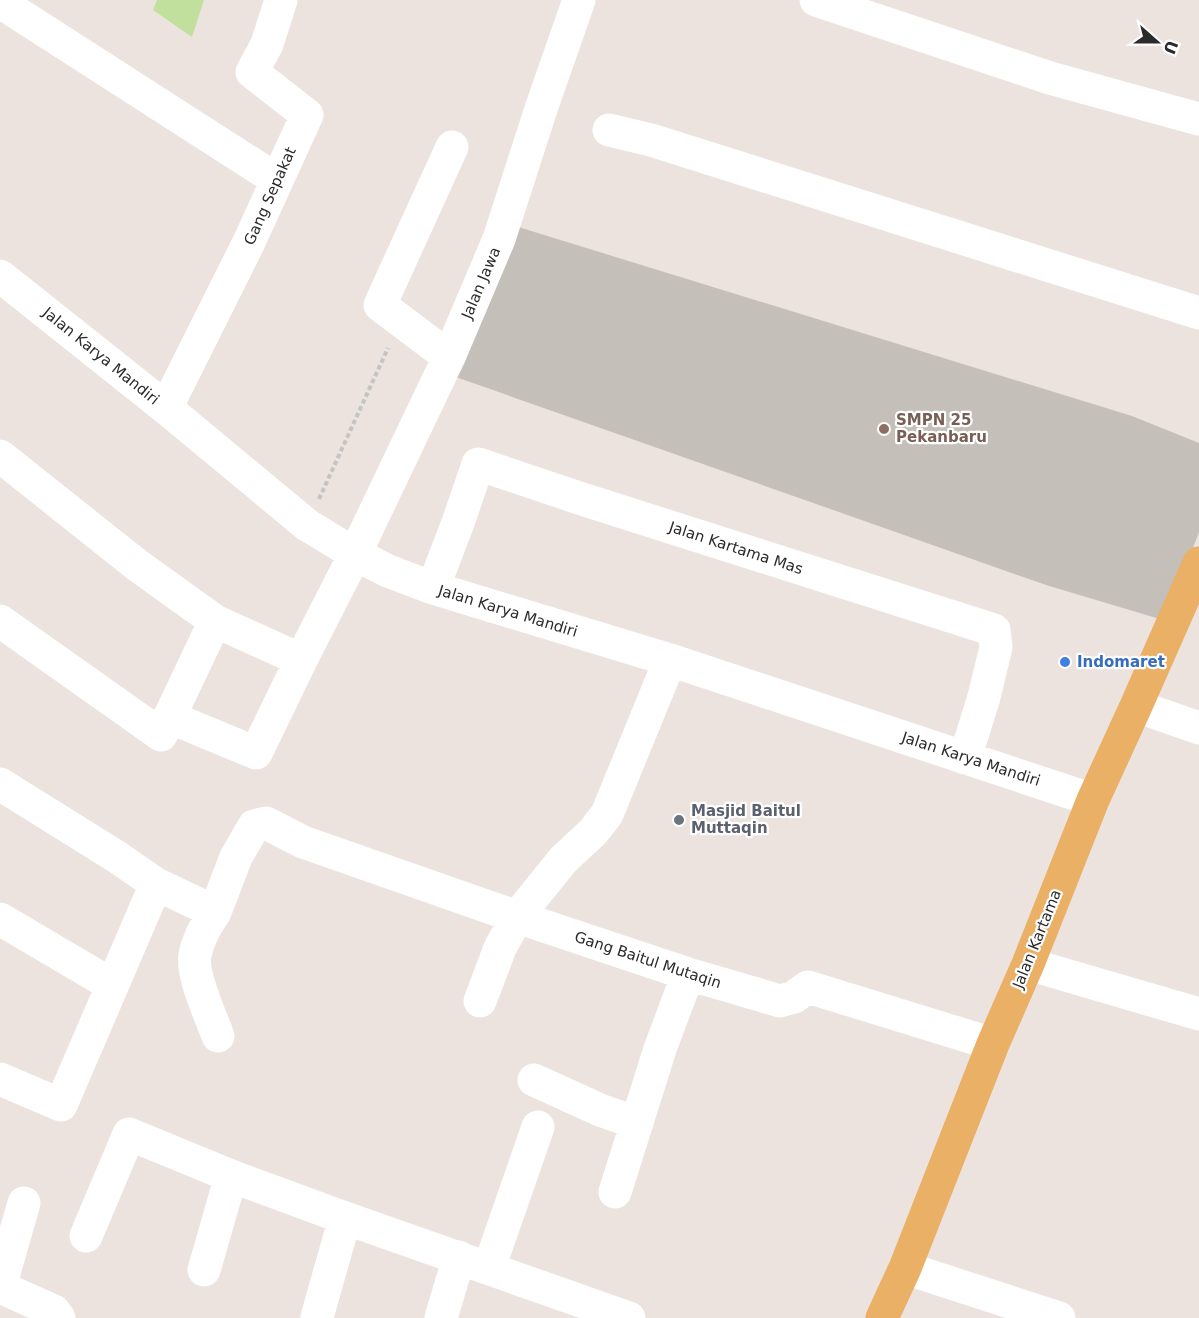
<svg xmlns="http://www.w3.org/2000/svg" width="1199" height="1318" font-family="'DejaVu Sans',sans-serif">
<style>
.green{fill:#c2e09d}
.building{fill:#c5bfba}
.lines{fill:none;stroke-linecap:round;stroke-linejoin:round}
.path{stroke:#c4c4c4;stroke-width:4;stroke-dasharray:4.5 3;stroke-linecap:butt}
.minor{stroke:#fff;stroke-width:33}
.major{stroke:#eab065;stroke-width:33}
.education-dot{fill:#8d6e63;stroke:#fff;stroke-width:2}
.shop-dot{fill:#3f7fe0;stroke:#fff;stroke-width:2}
.worship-dot{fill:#6b7280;stroke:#fff;stroke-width:2}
.labels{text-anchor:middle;stroke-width:4.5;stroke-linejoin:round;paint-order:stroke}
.street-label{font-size:15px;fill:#2b2b2b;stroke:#fff}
.education-label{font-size:15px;font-weight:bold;fill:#785e54;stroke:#fff;text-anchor:start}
.shop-label{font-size:15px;font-weight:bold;fill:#366cbe;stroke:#fff;text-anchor:start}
.worship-label{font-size:15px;font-weight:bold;fill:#5b616d;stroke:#fff;text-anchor:start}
</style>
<rect width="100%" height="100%" fill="#ece3de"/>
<path class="green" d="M 157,0 L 204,0 L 192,37 L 153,10 Z"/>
<path class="building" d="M 515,226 L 1132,416 L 1199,443 L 1199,532 L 1180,582 L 1163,620 L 1046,585 L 453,376 Z"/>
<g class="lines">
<path class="path" d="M 319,499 L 388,348"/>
<path class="minor" d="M 816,0 L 1050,78 L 1199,119
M 0,2 L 277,180
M 609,130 L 651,140 L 1199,313
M 0,276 L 166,408 L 307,525 L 355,554 L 388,571 L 433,588 L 670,660 L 1093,800
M 449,357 L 380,305 L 452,147
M 166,408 L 249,242 L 307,115 L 252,72 L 267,44 L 281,0
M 0,456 L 137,565 L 215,621 L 161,735 L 0,621
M 433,588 L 459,520 L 478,464 L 579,498 L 994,630 L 996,647 L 984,697 L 965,758
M 215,621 L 301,660 L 355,554 L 449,357 L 499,239 L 542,106 L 579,0
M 1136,706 L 1199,728
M 169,717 L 256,753 L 301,660
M 0,784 L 117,857 L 156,884 L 215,912 C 206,925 198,939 195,955 C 191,974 211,1017 218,1036
M 215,912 L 236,857 L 254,826 L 266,823 L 303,842 L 517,917 L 688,974 L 780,1001 L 794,997 L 808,987 L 993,1044
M 0,919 L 112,985
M 1028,964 L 1199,1014
M 480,1001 L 500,948 L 517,917 L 563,860 L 593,832 L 607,814 L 670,660
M 0,1079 L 61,1105 L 156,884
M 534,1080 L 600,1110 L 637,1123
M 615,1192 L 660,1049 L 688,974
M 24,1203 L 0,1287 L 54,1311 L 59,1318
M 86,1236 L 129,1134 L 231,1176 L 345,1218 L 629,1318
M 489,1268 L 538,1127
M 905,1268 L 1059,1318
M 204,1270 L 231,1176
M 317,1317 L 345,1218
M 441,1318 L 459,1257"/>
<path class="major" d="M 882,1318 L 905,1268 L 993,1044 L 1028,964 L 1093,800 L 1136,706 L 1199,563"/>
</g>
<circle class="education-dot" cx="884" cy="429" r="6"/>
<circle class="shop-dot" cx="1065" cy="662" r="6"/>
<circle class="worship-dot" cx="679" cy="820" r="6"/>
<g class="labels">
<g class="street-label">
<text transform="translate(270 196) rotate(-66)" y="5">Gang Sepakat</text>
<text transform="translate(481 283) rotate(-67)" y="5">Jalan Jawa</text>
<text transform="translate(101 356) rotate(39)" y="5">Jalan Karya Mandiri</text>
<text transform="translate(736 548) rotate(18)" y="5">Jalan Kartama Mas</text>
<text transform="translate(508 611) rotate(17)" y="5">Jalan Karya Mandiri</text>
<text transform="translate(971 759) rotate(18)" y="5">Jalan Karya Mandiri</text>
<text transform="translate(1037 939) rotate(-68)" y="5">Jalan Kartama</text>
<text transform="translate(648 960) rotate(18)" y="5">Gang Baitul Mutaqin</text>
</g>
<g class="education-label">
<text x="896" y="425">SMPN 25<tspan x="896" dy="17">Pekanbaru</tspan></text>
</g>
<g class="shop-label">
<text x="1077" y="667">Indomaret</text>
</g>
<g class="worship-label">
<text x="691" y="816">Masjid Baitul<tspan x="691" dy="17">Muttaqin</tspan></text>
</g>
</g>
<g transform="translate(1157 42) rotate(111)" stroke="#ffffff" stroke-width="4.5" paint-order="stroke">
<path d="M0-4.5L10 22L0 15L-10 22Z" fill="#2b2b2b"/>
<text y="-9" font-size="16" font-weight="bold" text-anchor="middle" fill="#2b2b2b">U</text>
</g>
</svg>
